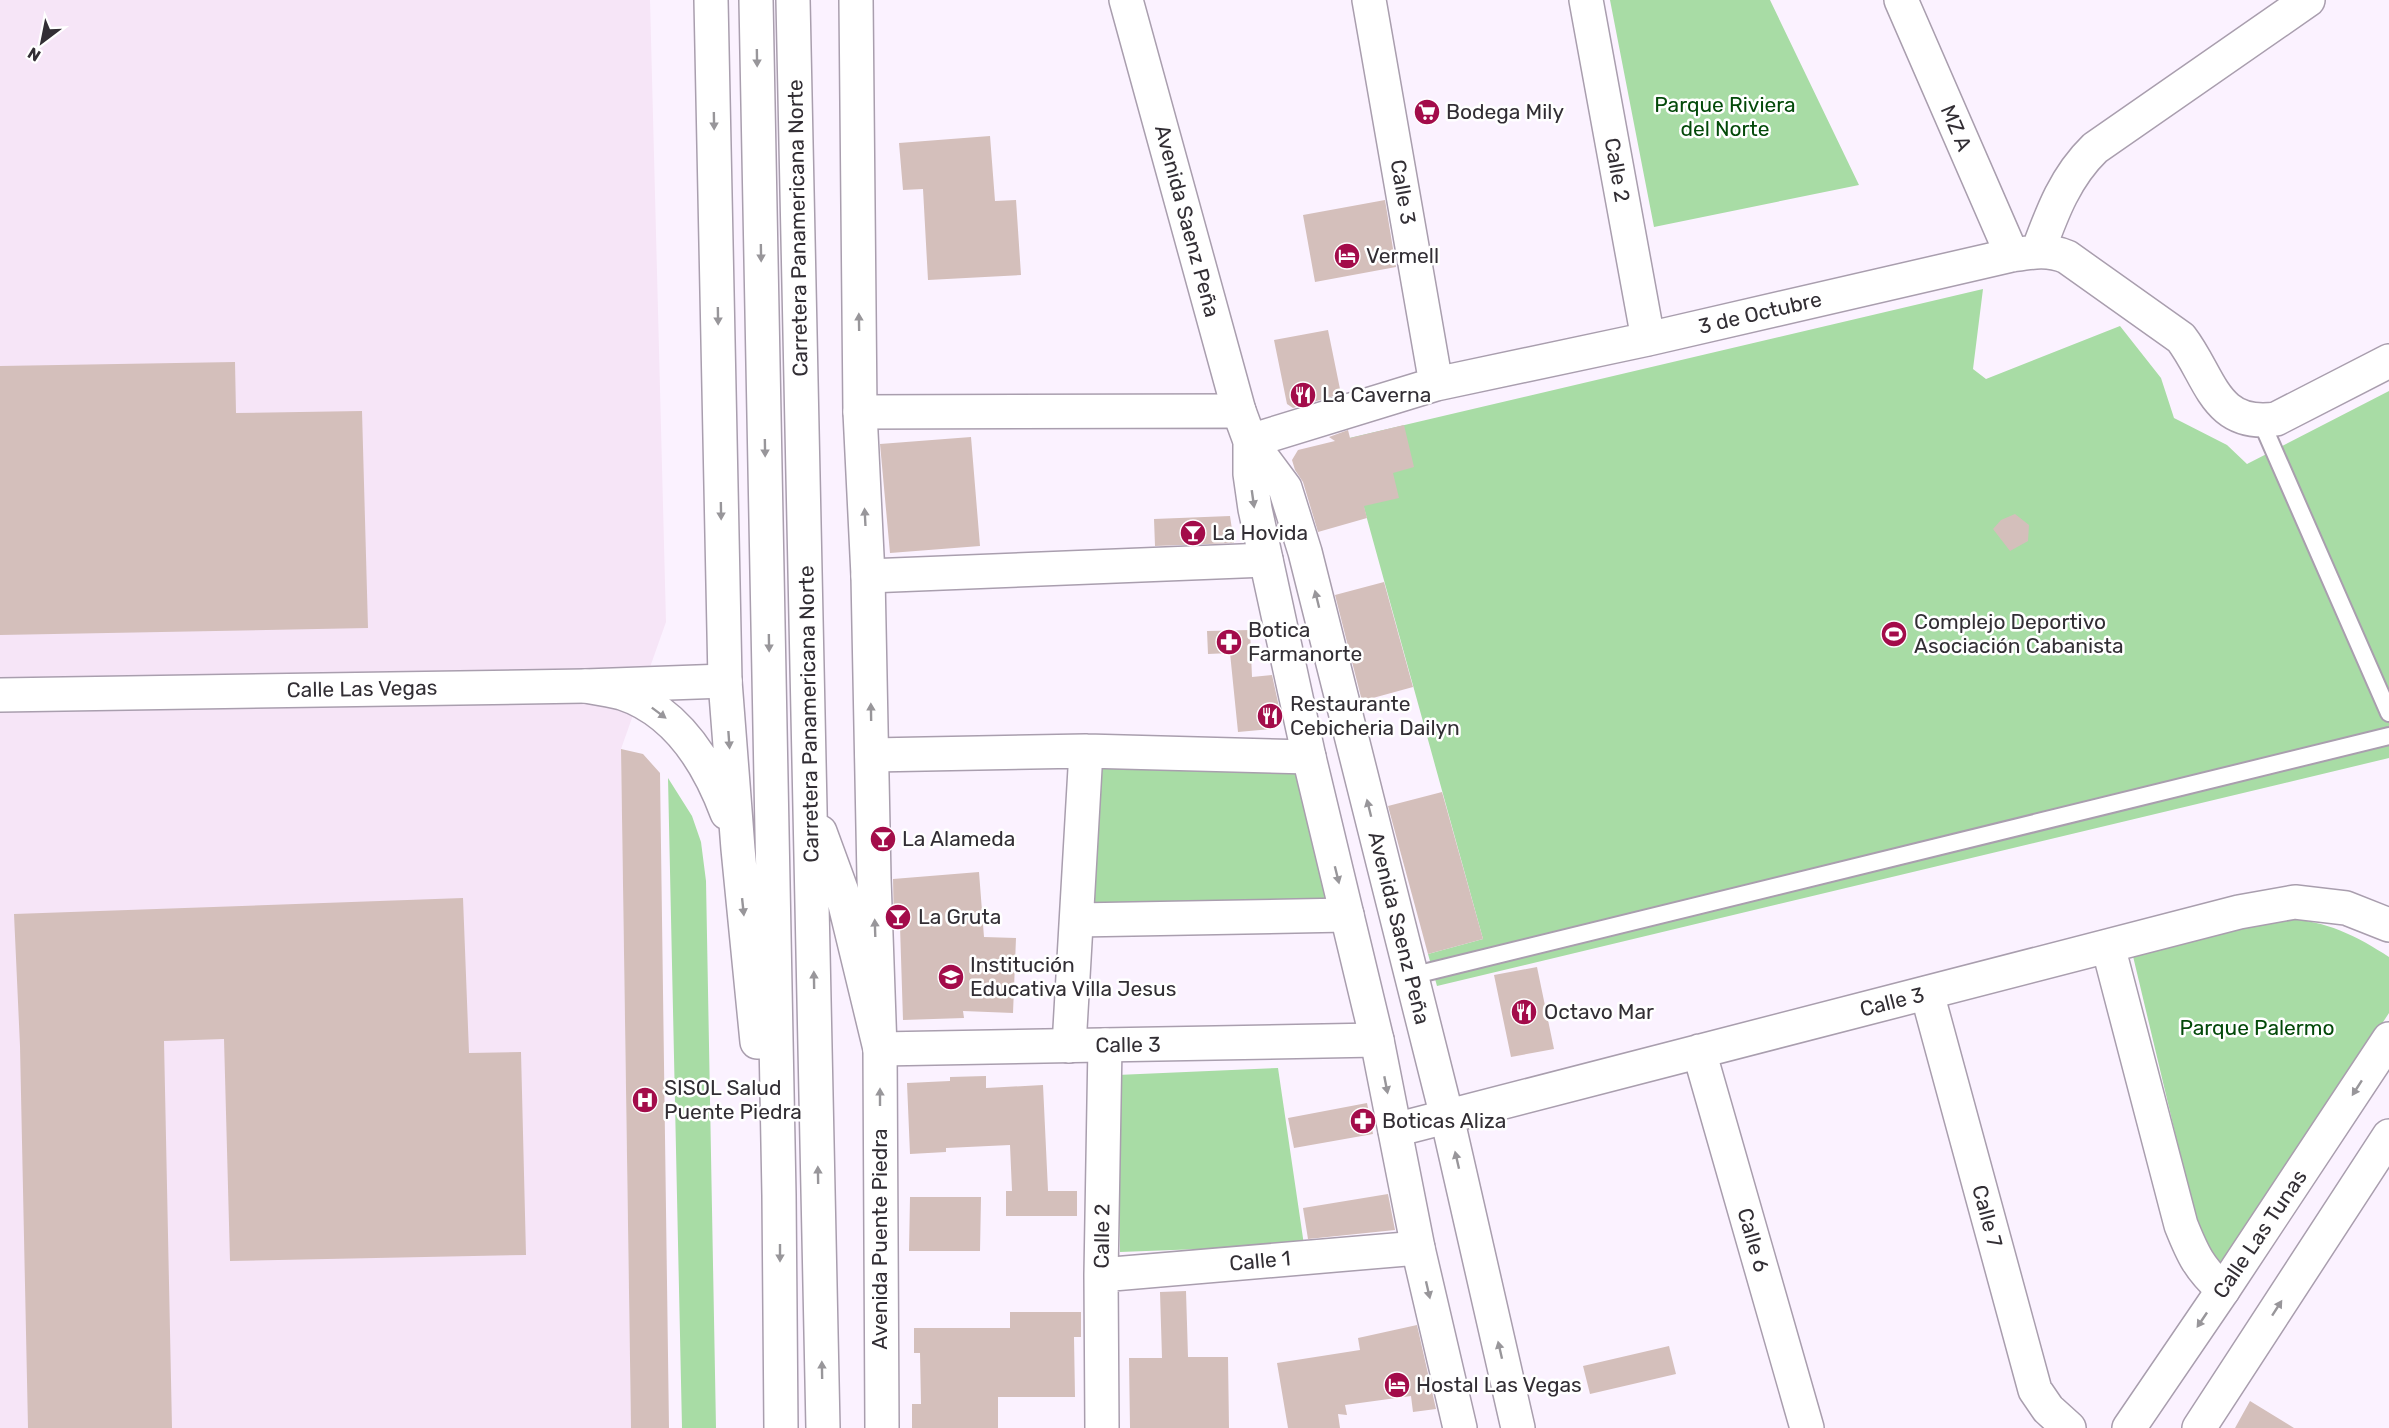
<svg xmlns="http://www.w3.org/2000/svg" width="2389" height="1428" font-family="Rubik,sans-serif">
<style>
.industrial{fill:#f6e5f7}
.green{fill:#a8dca5}
.building{fill:#d4bfbb}
.lines{fill:none;stroke-linecap:round;stroke-linejoin:round}
.service-casing{stroke:#a99eae;stroke-width:20}
.minor-casing{stroke:#a99eae;stroke-width:36}
.tertiary-casing{stroke:#a99eae;stroke-width:36}
.secondary-casing{stroke:#a99eae;stroke-width:36}
.trunk-casing{stroke:#a99eae;stroke-width:36}
.service{stroke:#fff;stroke-width:16}
.minor{stroke:#fff;stroke-width:33}
.tertiary{stroke:#fff;stroke-width:33}
.secondary{stroke:#fff;stroke-width:33}
.trunk{stroke:#fff;stroke-width:33}
.oneway{fill:#98969a}
.labels{text-anchor:middle;stroke-width:5;stroke-linejoin:round;paint-order:stroke}
.park-label{font-size:21px;fill:#034909;stroke:#fff}
.poi-label{font-size:21px;fill:#322e34;stroke:#fff;text-anchor:start}
.street-label{font-size:21px;fill:#322e34;stroke:#fff}
</style>
<rect width="100%" height="100%" fill="#fbf2ff"/>
<path class="industrial" d="M 0,0 L 650,0 L 666,622 L 621,749 L 631,1428 L 0,1428 Z"/>
<path class="green" d="M 1610,0 L 1770,0 L 1859,185 L 1654,227 Z
M 1983,289 L 1973,369 L 1986,379 L 2120,326 L 2161,378 L 2174,418 L 2227,445 L 2247,464 L 2389,391 L 2389,758 L 1437,986 L 1428,954 L 1483,939 L 1345,439 Z
M 1325,755 L 1361,916 L 1067,924 L 1073,759 Z
M 668,778 L 692,816 L 701,842 L 706,881 L 716,1428 L 682,1428 Z
M 2286,919 C 2325,920 2357,936 2389,957 L 2389,1013 L 2224,1264 L 2211,1257 L 2202,1246 L 2132,952 L 2270,920 Z
M 1278,1068 L 1304,1245 L 1120,1252 L 1117,1075 Z"/>
<path class="building" d="M 990,136 L 995,201 L 1016,200 L 1021,275 L 928,280 L 923,189 L 903,190 L 899,143 Z
M 1385,200 L 1396,267 L 1315,282 L 1303,215 Z
M 1328,330 L 1341,394 L 1293,408 L 1287,404 L 1274,340 Z
M 235,362 L 236,413 L 362,411 L 368,628 L 0,635 L 0,366 Z
M 1404,425 L 1414,467 L 1393,473 L 1399,498 L 1364,506 L 1367,518 L 1318,532 L 1303,482 L 1295,470 L 1292,460 L 1298,450 L 1335,441 L 1329,437 L 1348,430 L 1350,438 Z
M 971,437 L 980,546 L 890,553 L 880,444 Z
M 2015,514 L 2029,525 L 2028,541 L 2010,551 L 1993,529 L 2001,520 Z
M 1230,516 L 1234,543 L 1155,546 L 1154,519 Z
M 1384,582 L 1413,687 L 1362,701 L 1335,595 Z
M 1250,630 L 1252,677 L 1272,675 L 1281,716 L 1279,723 L 1271,729 L 1238,732 L 1230,653 L 1208,654 L 1207,631 Z
M 621,749 L 643,754 L 660,773 L 669,1428 L 631,1428 Z
M 1442,792 L 1483,939 L 1428,954 L 1388,806 Z
M 979,872 L 984,937 L 1016,938 L 1013,1013 L 963,1011 L 964,1018 L 903,1020 L 900,926 L 894,927 L 893,879 Z
M 463,898 L 469,1053 L 521,1052 L 526,1255 L 230,1261 L 224,1039 L 164,1041 L 172,1428 L 28,1428 L 20,1046 L 14,914 Z
M 1537,967 L 1554,1049 L 1511,1057 L 1494,975 Z
M 986,1076 L 986,1088 L 1043,1085 L 1048,1191 L 1077,1191 L 1077,1216 L 1006,1216 L 1006,1191 L 1012,1191 L 1010,1145 L 946,1148 L 946,1152 L 910,1154 L 907,1083 L 950,1081 L 950,1077 Z
M 1367,1103 L 1373,1134 L 1294,1148 L 1288,1118 Z
M 1388,1194 L 1395,1230 L 1308,1239 L 1303,1208 Z
M 910,1197 L 981,1197 L 980,1251 L 909,1251 Z
M 1186,1291 L 1188,1357 L 1228,1357 L 1229,1428 L 1130,1428 L 1129,1358 L 1162,1358 L 1160,1292 Z
M 1010,1312 L 1081,1312 L 1081,1337 L 1074,1337 L 1075,1397 L 998,1397 L 998,1428 L 912,1428 L 912,1404 L 921,1404 L 920,1353 L 914,1353 L 914,1328 L 1010,1328 Z
M 1417,1325 L 1436,1409 L 1413,1412 L 1411,1396 L 1345,1405 L 1347,1415 L 1338,1414 L 1340,1428 L 1288,1428 L 1277,1363 L 1360,1350 L 1358,1338 Z
M 1669,1346 L 1676,1374 L 1590,1394 L 1583,1366 Z
M 2250,1401 L 2294,1428 L 2235,1428 Z"/>
<g class="lines">
<defs>
<path id="service" d="M 2261,421 L 2389,713
M 1411,976 L 2389,736"/>
<path id="minor" d="M 1369,0 L 1436,384
M 1586,0 L 1648,339
M 1901,0 L 2012,255
M 2038,251 C 2052,213 2065,177 2095,148 L 2308,0
M 860,412 L 1239,411
M 1250,441 L 1436,384 L 1648,339 L 2012,255 C 2032,252 2048,249 2067,257 L 2181,338 C 2211,377 2214,428 2276,419 L 2389,361
M 868,576 L 1266,560
M 0,695 L 585,686 L 725,681
M 872,755 L 1086,751 L 1309,757
M 1077,920 L 1347,915
M 2108,946 L 2181,1225 C 2193,1255 2199,1268 2223,1290
M 1927,993 L 2035,1390 L 2048,1409 L 2069,1428
M 1069,1046 L 1086,751
M 1699,1051 L 1807,1428
M 1395,1130 L 2239,912 L 2295,902 L 2346,908 L 2389,925
M 1101,1275 L 1418,1248
M 1102,1428 L 1101,1275 L 1105,1045"/>
<path id="tertiary" d="M 880,1049 L 1377,1040
M 2129,1428 L 2223,1290 L 2389,1039
M 2199,1428 L 2389,1136"/>
<path id="secondary" d="M 711,0 L 725,681
M 856,0 L 860,412 L 868,576 L 874,878 L 880,1049 L 882,1428
M 1126,0 L 1239,411 L 1250,441 L 1285,488 L 1305,552 L 1447,1117 L 1518,1428
M 1250,441 L 1250,474 L 1255,509 L 1309,757 L 1377,1040 L 1418,1248 L 1460,1428"/>
<path id="trunk" d="M 756,0 L 779,1195 L 781,1428
M 793,0 L 823,1428
M 725,681 L 738,849 L 757,1042
M 585,686 C 597,688 610,690 622,693 C 676,711 708,762 727,813
M 820,832 L 842,892 L 880,1049"/>
</defs>
<use href="#service" class="service-casing"/>
<use href="#minor" class="minor-casing"/>
<use href="#tertiary" class="tertiary-casing"/>
<use href="#secondary" class="secondary-casing"/>
<use href="#trunk" class="trunk-casing"/>
<use href="#service" class="service"/>
<use href="#minor" class="minor"/>
<use href="#tertiary" class="tertiary"/>
<use href="#secondary" class="secondary"/>
<use href="#trunk" class="trunk"/>
</g>
<defs><path id="oneway-solid" d="M-6-.8H1V-3.2L6.5 0L1 3.2V.8H-6Z" transform="scale(1.5)"/></defs>
<g class="oneway">
<use href="#oneway-solid" transform="translate(757 58) rotate(89)"/>
<use href="#oneway-solid" transform="translate(714 121) rotate(89)"/>
<use href="#oneway-solid" transform="translate(761 253) rotate(89)"/>
<use href="#oneway-solid" transform="translate(718 316) rotate(89)"/>
<use href="#oneway-solid" transform="translate(859 322) rotate(-91)"/>
<use href="#oneway-solid" transform="translate(765 448) rotate(89)"/>
<use href="#oneway-solid" transform="translate(1253 499) rotate(82)"/>
<use href="#oneway-solid" transform="translate(721 511) rotate(89)"/>
<use href="#oneway-solid" transform="translate(865 517) rotate(-93)"/>
<use href="#oneway-solid" transform="translate(1317 599) rotate(-104)"/>
<use href="#oneway-solid" transform="translate(769 643) rotate(89)"/>
<use href="#oneway-solid" transform="translate(871 712) rotate(-91)"/>
<use href="#oneway-solid" transform="translate(659 713) rotate(37)"/>
<use href="#oneway-solid" transform="translate(729 740) rotate(86)"/>
<use href="#oneway-solid" transform="translate(1369 808) rotate(-104)"/>
<use href="#oneway-solid" transform="translate(1337 875) rotate(76)"/>
<use href="#oneway-solid" transform="translate(743 907) rotate(84)"/>
<use href="#oneway-solid" transform="translate(875 928) rotate(-92)"/>
<use href="#oneway-solid" transform="translate(814 980) rotate(-91)"/>
<use href="#oneway-solid" transform="translate(1386 1085) rotate(79)"/>
<use href="#oneway-solid" transform="translate(2357 1088) rotate(123)"/>
<use href="#oneway-solid" transform="translate(880 1097) rotate(-90)"/>
<use href="#oneway-solid" transform="translate(1457 1160) rotate(-103)"/>
<use href="#oneway-solid" transform="translate(818 1175) rotate(-91)"/>
<use href="#oneway-solid" transform="translate(780 1253) rotate(90)"/>
<use href="#oneway-solid" transform="translate(1428 1290) rotate(77)"/>
<use href="#oneway-solid" transform="translate(2277 1308) rotate(-57)"/>
<use href="#oneway-solid" transform="translate(2202 1320) rotate(124)"/>
<use href="#oneway-solid" transform="translate(1500 1350) rotate(-103)"/>
<use href="#oneway-solid" transform="translate(822 1370) rotate(-91)"/>
</g>
<defs>
<symbol id="supermarket-disc" viewBox="-11 -11 22 22"><circle r="9.5" fill="#a30c4a" stroke="#fff"/><path d="M-6-5.5h2.5l.6 2H6L4.5 2H-2.5L-4.4-4H-6ZM-1.5 3.2a1.3 1.3 0 1 0 .1 0ZM3 3.2a1.3 1.3 0 1 0 .1 0Z" fill="#fff"/></symbol>
<symbol id="hotel-disc" viewBox="-11 -11 22 22"><circle r="9.5" fill="#a30c4a" stroke="#fff"/><path d="M-6-4.5h1.5V1H6V5H4.5V3h-9V5H-6ZM-4 0a1.8 1.8 0 1 1 3.6 0ZM.5 0V-2.5h3Q6-2.5 6 0Z" fill="#fff"/></symbol>
<symbol id="restaurant-disc" viewBox="-11 -11 22 22"><circle r="9.5" fill="#a30c4a" stroke="#fff"/><path d="M-5-6h1v4h1v-4h1v4h1v-4h1v5L-1.5 .5V6h-2V.5L-5-1ZM5-6V6H3V1.5H1.5Q1.5-4 5-6Z" fill="#fff"/></symbol>
<symbol id="bar-disc" viewBox="-11 -11 22 22"><circle r="9.5" fill="#a30c4a" stroke="#fff"/><path d="M-6-5H6L.8 .8V4.5H3.5V6h-7V4.5H-.8V.8Z" fill="#fff"/></symbol>
<symbol id="stadium-disc" viewBox="-11 -11 22 22"><circle r="9.5" fill="#a30c4a" stroke="#fff"/><path d="M0-5a6.5 5 0 1 0 0 10a6.5 5 0 1 0 0-10ZM-3.5-1.8h7v3.6h-7Z" fill="#fff"/></symbol>
<symbol id="pharmacy-disc" viewBox="-11 -11 22 22"><circle r="9.5" fill="#a30c4a" stroke="#fff"/><path d="M-2-6h4v4h4v4h-4v4h-4v-4h-4v-4h4Z" fill="#fff"/></symbol>
<symbol id="school-disc" viewBox="-11 -11 22 22"><circle r="9.5" fill="#a30c4a" stroke="#fff"/><path d="M0-5L7-2L0 1L-7-2ZM-4 1L0 2.5L4 1V4Q0 6-4 4Z" fill="#fff"/></symbol>
<symbol id="hospital-disc" viewBox="-11 -11 22 22"><circle r="9.5" fill="#a30c4a" stroke="#fff"/><path d="M-5-5h3v3.5h4V-5h3V5h-3V1.5h-4V5h-3Z" fill="#fff"/></symbol>
</defs>
<g fill-rule="evenodd">
<use href="#supermarket-disc" x="1412" y="97" width="30" height="30"/>
<use href="#hotel-disc" x="1332" y="241" width="30" height="30"/>
<use href="#restaurant-disc" x="1288" y="380" width="30" height="30"/>
<use href="#bar-disc" x="1178" y="518" width="30" height="30"/>
<use href="#stadium-disc" x="1879" y="619" width="30" height="30"/>
<use href="#pharmacy-disc" x="1214" y="627" width="30" height="30"/>
<use href="#restaurant-disc" x="1255" y="701" width="30" height="30"/>
<use href="#bar-disc" x="868" y="824" width="30" height="30"/>
<use href="#bar-disc" x="883" y="902" width="30" height="30"/>
<use href="#school-disc" x="936" y="962" width="30" height="30"/>
<use href="#restaurant-disc" x="1509" y="997" width="30" height="30"/>
<use href="#hospital-disc" x="630" y="1085" width="30" height="30"/>
<use href="#pharmacy-disc" x="1348" y="1106" width="30" height="30"/>
<use href="#hotel-disc" x="1382" y="1370" width="30" height="30"/>
</g>
<g class="labels">
<g class="park-label">
<text x="1725" y="112">Parque Riviera<tspan x="1725" dy="24">del Norte</tspan></text>
<text x="2257" y="1035">Parque Palermo</text>
</g>
<g class="poi-label">
<text x="1446" y="119">Bodega Mily</text>
<text x="1366" y="263">Vermell</text>
<text x="1322" y="402">La Caverna</text>
<text x="1212" y="540">La Hovida</text>
<text x="1914" y="629">Complejo Deportivo<tspan x="1914" dy="24">Asociación Cabanista</tspan></text>
<text x="1248" y="637">Botica<tspan x="1248" dy="24">Farmanorte</tspan></text>
<text x="1290" y="711">Restaurante<tspan x="1290" dy="24">Cebicheria Dailyn</tspan></text>
<text x="902" y="846">La Alameda</text>
<text x="918" y="924">La Gruta</text>
<text x="970" y="972">Institución<tspan x="970" dy="24">Educativa Villa Jesus</tspan></text>
<text x="1544" y="1019">Octavo Mar</text>
<text x="664" y="1095">SISOL Salud<tspan x="664" dy="24">Puente Piedra</tspan></text>
<text x="1382" y="1128">Boticas Aliza</text>
<text x="1416" y="1392">Hostal Las Vegas</text>
</g>
<g class="street-label">
<text transform="translate(1956 128) rotate(67)" y="7">MZ A</text>
<text transform="translate(1617 170) rotate(80)" y="7">Calle 2</text>
<text transform="translate(1403 192) rotate(80)" y="7">Calle 3</text>
<text transform="translate(1187 221) rotate(75)" y="7">Avenida Saenz Peña</text>
<text transform="translate(798 228) rotate(-91)" y="7">Carretera Panamericana Norte</text>
<text transform="translate(1760 313) rotate(-13)" y="7">3 de Octubre</text>
<text transform="translate(362 689) rotate(-1)" y="7">Calle Las Vegas</text>
<text transform="translate(809 714) rotate(-91)" y="7">Carretera Panamericana Norte</text>
<text transform="translate(1399 928) rotate(76)" y="7">Avenida Saenz Peña</text>
<text transform="translate(1892 1002) rotate(-14)" y="7">Calle 3</text>
<text transform="translate(1128 1045) rotate(-1)" y="7">Calle 3</text>
<text transform="translate(1987 1216) rotate(75)" y="7">Calle 7</text>
<text transform="translate(2260 1234) rotate(-56)" y="7">Calle Las Tunas</text>
<text transform="translate(1102 1236) rotate(-89)" y="7">Calle 2</text>
<text transform="translate(880 1239) rotate(-90)" y="7">Avenida Puente Piedra</text>
<text transform="translate(1753 1240) rotate(74)" y="7">Calle 6</text>
<text transform="translate(1260 1261) rotate(-5)" y="7">Calle 1</text>
</g>
</g>
<g transform="translate(42 42) rotate(212)" stroke="#ffffff" stroke-width="4.5" paint-order="stroke">
<path d="M0-4.5L10 22L0 15L-10 22Z" fill="#322e34"/>
<text y="-9" font-size="16" font-weight="bold" text-anchor="middle" fill="#322e34">N</text>
</g>
</svg>
